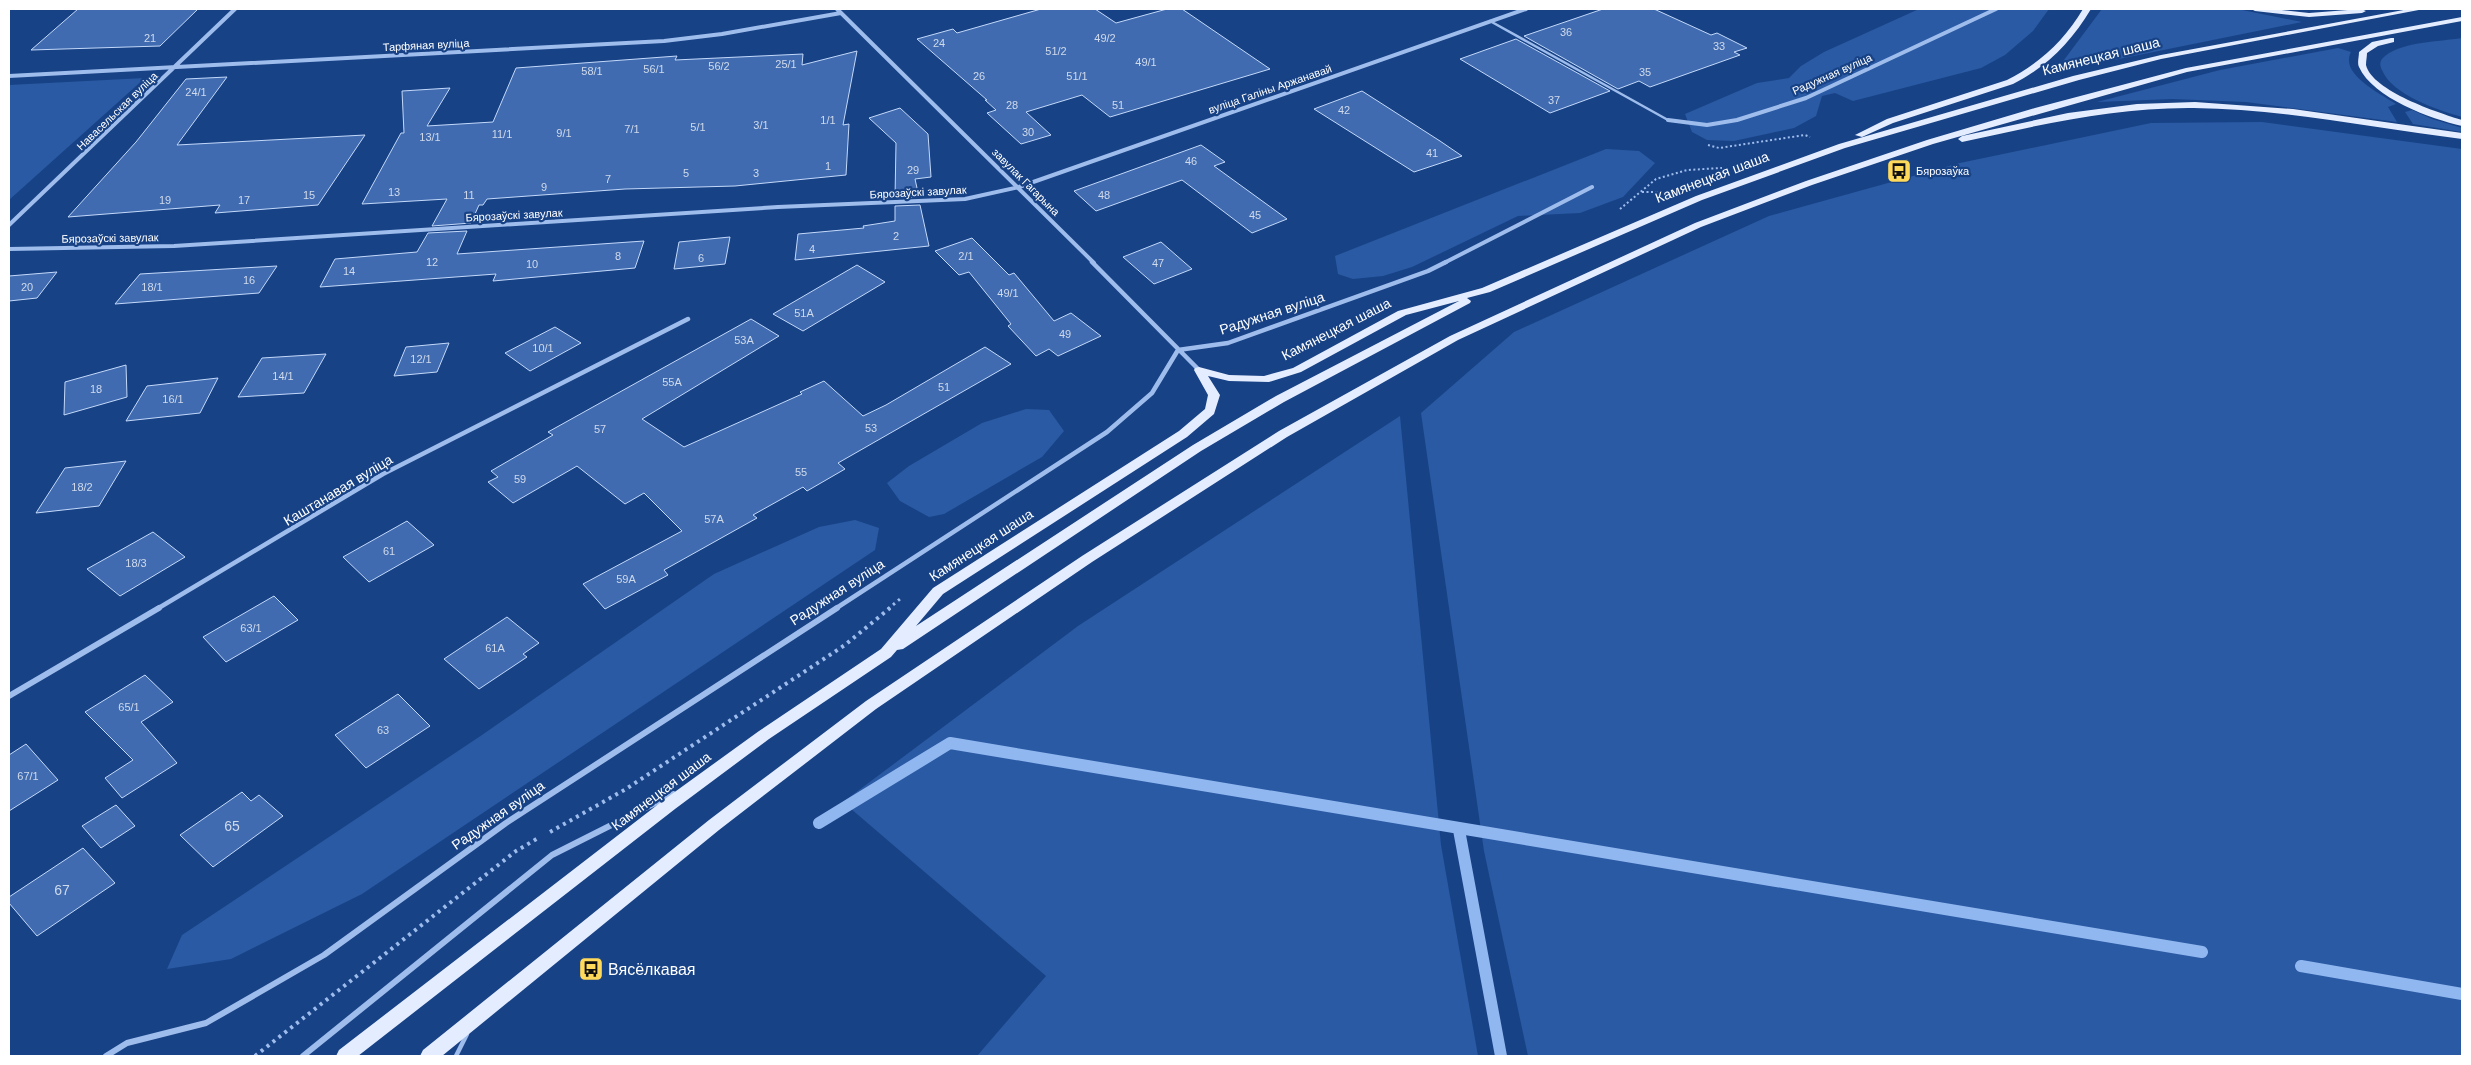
<svg xmlns="http://www.w3.org/2000/svg" width="2471" height="1065" font-family="Helvetica,sans-serif">
<style>
.green{fill:#2a5aa4}
.lines{fill:none;stroke-linecap:round;stroke-linejoin:round}
.stream{stroke:#90b7f0;stroke-width:12}
.building{fill:#406bb0;stroke:#c3d9fa}
.path-far2{stroke:#9ebded;stroke-width:2;stroke-dasharray:2 2.5;stroke-linecap:butt}
.path-far1{stroke:#9ebded;stroke-width:3;stroke-dasharray:2.5 4;stroke-linecap:butt}
.path{stroke:#9ebded;stroke-width:4;stroke-dasharray:3 4.5;stroke-linecap:butt}
.service-far1{stroke:#9ebded;stroke-width:2.5}
.service{stroke:#9ebded;stroke-width:4.5}
.minor-far2{stroke:#9ebded;stroke-width:4}
.minor-far1{stroke:#9ebded;stroke-width:4.5}
.minor{stroke:#9ebded;stroke-width:6}
.primary{fill:#e4edff;fill-rule:evenodd}
.labels{text-anchor:middle;stroke-width:4.5;stroke-linejoin:round;paint-order:stroke}
.number-label{font-size:11px;fill:#cfdaeb}
.far-street-label{font-size:11px;fill:#fff;stroke:#184286}
.far-poi-label{font-size:11px;fill:#fff;stroke:#184286;text-anchor:start}
.street-label{font-size:14px;fill:#fff;stroke:#184286}
.near-number-label{font-size:14px;fill:#cfdaeb}
.near-poi-label{font-size:16px;fill:#fff;stroke:#184286;text-anchor:start}
</style>
<rect width="100%" height="100%" fill="#184286"/>
<path class="green" d="M 1919,9 L 2049,9 L 2033,31 L 2005,55 L 1981,68 L 1853,101 L 1835,93 L 1822,96 L 1816,116 L 1794,128 L 1734,141 L 1707,140 L 1692,132 L 1685,114 L 1757,83 L 1789,78 L 1801,66 L 1824,52 Z
M 2102,9 L 2237,9 L 2302,22 L 2050,73 L 2061,64 Z
M 2462,38 L 2462,117 C 2438,110 2392,95 2382,70 C 2379,64 2380,60 2385,56 C 2405,41 2438,42 2462,38 Z
M 2338,48 L 2351,52 C 2339,74 2381,94 2396,104 L 2388,107 L 2397,122 L 2246,102 L 2172,99 L 2097,102 L 2220,70 Z
M 145,78 L 9,200 L 9,85 Z
M 2412,110 L 2432,119 L 2462,128 L 2462,132 L 2413,124 L 2405,112 Z
M 2262,122 L 2462,149 L 2462,1056 L 1528,1056 L 1484,851 L 1421,413 L 1514,332 L 1769,216 L 1960,163 L 2151,123 Z
M 1606,149 L 1639,151 L 1655,163 L 1623,197 L 1580,213 L 1518,216 L 1412,267 L 1383,276 L 1353,279 L 1338,274 L 1335,256 Z
M 1026,409 L 1049,410 L 1064,431 L 1042,457 L 944,514 L 929,517 L 900,501 L 887,483 L 909,466 L 982,423 Z
M 1400,416 L 1441,845 L 1478,1056 L 977,1056 L 1046,976 L 843,802 L 1078,626 Z
M 855,520 L 879,528 L 875,550 L 362,894 L 231,959 L 167,969 L 182,935 L 482,735 L 714,574 L 819,527 Z"/>
<g class="lines">
<path class="stream" d="M 819,823 L 950,743 L 2202,952
M 1459,830 L 1501,1056
M 2301,966 L 2462,994"/>
</g>
<path class="building" d="M 78,9 L 198,9 L 160,46 L 31,50 Z
M 1041,9 L 1095,9 L 1116,23 L 1167,9 L 1182,9 L 1270,69 L 1110,117 L 1082,95 L 1026,112 L 1051,135 L 1021,144 L 987,113 L 996,110 L 985,100 L 987,100 L 917,39 L 953,29 L 957,33 Z
M 1603,9 L 1654,9 L 1711,35 L 1717,33 L 1747,48 L 1734,52 L 1740,55 L 1650,87 L 1639,81 L 1618,89 L 1524,36 Z
M 1516,39 L 1610,91 L 1550,113 L 1460,59 Z
M 857,51 L 843,125 L 849,124 L 846,175 L 735,186 L 625,189 L 487,199 L 483,205 L 479,205 L 471,223 L 432,226 L 447,199 L 362,204 L 401,133 L 404,133 L 402,91 L 450,88 L 427,126 L 493,122 L 516,68 L 677,56 L 675,60 L 803,54 L 802,65 Z
M 227,77 L 177,145 L 365,135 L 318,205 L 215,213 L 220,205 L 68,217 L 136,142 L 186,79 Z
M 1362,91 L 1440,141 L 1462,156 L 1414,172 L 1314,109 Z
M 900,108 L 928,134 L 931,177 L 915,179 L 919,197 L 895,198 L 896,143 L 869,118 Z
M 1201,145 L 1225,162 L 1214,166 L 1287,219 L 1252,233 L 1182,180 L 1096,211 L 1074,191 Z
M 920,205 L 929,246 L 795,260 L 798,234 L 864,228 L 863,226 L 895,221 L 895,206 Z
M 467,231 L 457,254 L 644,241 L 635,268 L 493,281 L 496,274 L 320,287 L 335,259 L 417,252 L 428,233 Z
M 730,237 L 725,264 L 674,269 L 679,242 Z
M 972,238 L 1009,275 L 1014,273 L 1054,321 L 1071,313 L 1101,336 L 1058,356 L 1049,349 L 1036,356 L 1008,326 L 1011,324 L 969,272 L 959,275 L 935,251 Z
M 1161,242 L 1192,269 L 1154,284 L 1123,257 Z
M 857,265 L 885,282 L 803,331 L 773,314 Z
M 277,266 L 259,293 L 115,304 L 140,274 Z
M 57,272 L 37,298 L 9,301 L 9,276 Z
M 751,319 L 779,336 L 642,419 L 684,447 L 802,394 L 800,392 L 824,381 L 863,416 L 886,405 L 985,347 L 1011,364 L 838,463 L 845,469 L 807,491 L 803,487 L 753,515 L 757,518 L 664,570 L 668,575 L 605,609 L 583,584 L 682,531 L 644,493 L 625,504 L 577,466 L 513,503 L 488,482 L 498,477 L 491,471 L 553,435 L 548,432 Z
M 555,327 L 581,343 L 530,371 L 505,353 Z
M 449,343 L 437,372 L 394,376 L 406,347 Z
M 326,354 L 304,393 L 238,397 L 262,358 Z
M 126,365 L 127,397 L 64,415 L 65,382 Z
M 218,378 L 200,413 L 126,421 L 147,386 Z
M 126,461 L 99,506 L 36,513 L 65,468 Z
M 407,521 L 434,545 L 369,582 L 343,557 Z
M 153,532 L 185,557 L 120,596 L 87,569 Z
M 274,596 L 298,620 L 226,662 L 203,637 Z
M 507,617 L 539,643 L 523,654 L 527,657 L 479,689 L 444,659 Z
M 145,675 L 173,702 L 141,722 L 177,763 L 122,798 L 105,778 L 133,760 L 85,712 Z
M 398,694 L 430,726 L 366,768 L 335,735 Z
M 26,744 L 58,780 L 9,811 L 9,755 Z
M 242,792 L 251,801 L 259,795 L 283,816 L 213,867 L 180,835 Z
M 116,805 L 135,826 L 101,848 L 82,826 Z
M 83,848 L 115,883 L 37,936 L 9,903 L 9,897 Z"/>
<g class="lines">
<path class="path-far2" d="M 1708,145 L 1719,148 L 1805,135 L 1810,137
M 1642,192 L 1661,192
M 1620,209 L 1656,179 L 1687,170 L 1722,168"/>
<path class="path-far1" d="M 888,609 L 900,599"/>
<path class="path" d="M 550,832 L 626,789 L 845,645 L 890,608
M 584,961 L 591,969
M 255,1056 L 516,851 L 540,837"/>
<path class="service-far1" d="M 1490,21 L 1668,120"/>
<path class="service" d="M 456,1056 L 467,1034"/>
<path class="minor-far2" d="M 837,9 L 1094,263
M 9,76 L 664,41 L 722,34 L 841,13
M 1668,120 L 1707,125 L 1737,120 L 1806,98 L 1996,9
M 9,225 L 235,9
M 9,249 L 174,246 L 778,207 L 965,199 L 1019,187 L 1526,9
M 1444,263 L 1592,187"/>
<path class="minor-far1" d="M 1092,262 L 1199,370
M 157,609 L 383,474 L 688,319
M 835,609 L 1107,432 L 1152,393 L 1178,350 L 1228,343 L 1428,271 L 1446,262"/>
<path class="minor" d="M 9,696 L 159,608
M 106,1056 L 127,1043 L 206,1023 L 324,955 L 506,823 L 837,608
M 303,1056 L 552,855 L 673,794"/>
<path class="primary" d="M 2083,9 L 2091,9 C 2071,42 2048,66 2013,84 L 1893,123 L 1862,137 L 1855,135 L 1887,119 L 2007,80 C 2040,63 2064,41 2083,9 Z
M 2251,9 L 2273,9 L 2309,13 L 2361,9 L 2366,11 L 2362,13 L 2309,17 L 2255,11 Z
M 2409,9 L 2424,9 L 2161,59 L 2079,80 L 1845,148 L 1702,200 L 1490,292 L 1467,298 L 1471,301 L 1470,303 L 1284,402 L 1201,451 L 903,649 L 897,650 L 891,657 L 769,739 L 675,809 L 358,1056 L 336,1056 L 339,1050 L 665,799 L 759,731 L 881,649 L 933,588 L 1179,431 L 1205,409 L 1208,395 L 1194,370 L 1195,368 L 1199,367 L 1229,375 L 1264,376 L 1293,368 L 1398,311 L 1482,288 L 1696,196 L 1839,144 L 2073,76 L 2161,55 ZM 1459,301 L 1276,396 L 1193,445 L 916,626 L 943,594 L 1187,437 L 1214,414 L 1220,395 L 1208,376 L 1229,381 L 1269,382 L 1301,372 L 1406,315 Z
M 2462,17 L 2462,21 L 2187,72 L 1933,144 L 1812,185 L 1701,227 L 1458,340 L 1287,437 L 1092,562 L 876,709 L 719,830 L 442,1056 L 420,1056 L 423,1050 L 709,820 L 866,701 L 1082,556 L 1279,431 L 1450,336 L 1695,223 L 1806,181 L 1927,140 L 2035,108 L 2186,68 Z
M 2391,38 L 2394,38 L 2394,42 L 2378,46 L 2367,53 C 2367,56 2366,61 2366,65 C 2372,91 2439,113 2462,120 L 2462,126 C 2431,119 2373,98 2359,67 C 2357,63 2359,57 2359,52 L 2372,42 Z
M 2195,102 L 2293,109 L 2462,133 L 2462,139 C 2373,128 2284,109 2194,108 C 2115,107 2039,125 1962,142 L 1958,139 L 1962,136 L 2068,113 L 2137,104 Z"/>
</g>
<defs>
<symbol id="bus-square" viewBox="-11 -11 22 22"><rect x="-9" y="-9" width="18" height="18" rx="4" fill="#ffd95a" stroke="#184286"/><path d="M-5-6H5V4H4V6H2V4H-2V6H-4V4H-5ZM-3.5-4V0h7V-4ZM-3.5 1.2v1.5H-2V1.2ZM2 1.2v1.5H3.5V1.2Z" fill="#111"/></symbol>
</defs>
<g fill-rule="evenodd">
<use href="#bus-square" x="1885" y="157" width="28" height="28"/>
<use href="#bus-square" x="577" y="955" width="28" height="28"/>
</g>
<g class="labels">
<g class="number-label">
<text x="1566" y="36">36</text>
<text x="150" y="42">21</text>
<text x="1105" y="42">49/2</text>
<text x="939" y="47">24</text>
<text x="1719" y="50">33</text>
<text x="1056" y="55">51/2</text>
<text x="1146" y="66">49/1</text>
<text x="786" y="68">25/1</text>
<text x="719" y="70">56/2</text>
<text x="654" y="73">56/1</text>
<text x="592" y="75">58/1</text>
<text x="1645" y="76">35</text>
<text x="979" y="80">26</text>
<text x="1077" y="80">51/1</text>
<text x="196" y="96">24/1</text>
<text x="1554" y="104">37</text>
<text x="1012" y="109">28</text>
<text x="1118" y="109">51</text>
<text x="1344" y="114">42</text>
<text x="828" y="124">1/1</text>
<text x="761" y="129">3/1</text>
<text x="698" y="131">5/1</text>
<text x="632" y="133">7/1</text>
<text x="1028" y="136">30</text>
<text x="564" y="137">9/1</text>
<text x="502" y="138">11/1</text>
<text x="430" y="141">13/1</text>
<text x="1432" y="157">41</text>
<text x="1191" y="165">46</text>
<text x="828" y="170">1</text>
<text x="913" y="174">29</text>
<text x="686" y="177">5</text>
<text x="756" y="177">3</text>
<text x="608" y="183">7</text>
<text x="544" y="191">9</text>
<text x="394" y="196">13</text>
<text x="309" y="199">15</text>
<text x="469" y="199">11</text>
<text x="1104" y="199">48</text>
<text x="165" y="204">19</text>
<text x="244" y="204">17</text>
<text x="1255" y="219">45</text>
<text x="896" y="240">2</text>
<text x="812" y="253">4</text>
<text x="618" y="260">8</text>
<text x="966" y="260">2/1</text>
<text x="701" y="262">6</text>
<text x="432" y="266">12</text>
<text x="1158" y="267">47</text>
<text x="532" y="268">10</text>
<text x="349" y="275">14</text>
<text x="249" y="284">16</text>
<text x="27" y="291">20</text>
<text x="152" y="291">18/1</text>
<text x="1008" y="297">49/1</text>
<text x="804" y="317">51А</text>
<text x="1065" y="338">49</text>
<text x="744" y="344">53А</text>
<text x="543" y="352">10/1</text>
<text x="421" y="363">12/1</text>
<text x="283" y="380">14/1</text>
<text x="672" y="386">55А</text>
<text x="944" y="391">51</text>
<text x="96" y="393">18</text>
<text x="173" y="403">16/1</text>
<text x="871" y="432">53</text>
<text x="600" y="433">57</text>
<text x="801" y="476">55</text>
<text x="520" y="483">59</text>
<text x="82" y="491">18/2</text>
<text x="714" y="523">57А</text>
<text x="389" y="555">61</text>
<text x="136" y="567">18/3</text>
<text x="626" y="583">59А</text>
<text x="251" y="632">63/1</text>
<text x="495" y="652">61А</text>
<text x="129" y="711">65/1</text>
<text x="383" y="734">63</text>
<text x="28" y="780">67/1</text>
</g>
<g class="far-street-label">
<text transform="translate(426 45) rotate(-3)" y="4">Тарфяная вуліца</text>
<text transform="translate(1832 74) rotate(-24)" y="4">Радужная вуліца</text>
<text transform="translate(1270 89) rotate(-19)" y="4">вуліца Галіны Аржанавай</text>
<text transform="translate(117 111) rotate(-44)" y="4">Навасельская вуліца</text>
<text transform="translate(1026 182) rotate(45)" y="4">завулак Гагарына</text>
<text transform="translate(918 192) rotate(-3)" y="4">Бярозаўскі завулак</text>
<text transform="translate(514 215) rotate(-3)" y="4">Бярозаўскі завулак</text>
<text transform="translate(110 238) rotate(-1)" y="4">Бярозаўскі завулак</text>
</g>
<g class="far-poi-label">
<text x="1916" y="175">Бярозаўка</text>
</g>
<g class="street-label">
<text transform="translate(2101 56) rotate(-14)" y="5">Камянецкая шаша</text>
<text transform="translate(1712 177) rotate(-21)" y="5">Камянецкая шаша</text>
<text transform="translate(1272 313) rotate(-18)" y="5">Радужная вуліца</text>
<text transform="translate(1336 329) rotate(-27)" y="5">Камянецкая шаша</text>
<text transform="translate(338 490) rotate(-31)" y="5">Каштанавая вуліца</text>
<text transform="translate(981 545) rotate(-33)" y="5">Камянецкая шаша</text>
<text transform="translate(837 592) rotate(-33)" y="5">Радужная вуліца</text>
<text transform="translate(661 791) rotate(-37)" y="5">Камянецкая шаша</text>
<text transform="translate(498 815) rotate(-35)" y="5">Радужная вуліца</text>
</g>
<g class="near-number-label">
<text x="232" y="831">65</text>
<text x="62" y="895">67</text>
</g>
<g class="near-poi-label">
<text x="608" y="975">Вясёлкавая</text>
</g>
</g>
<rect width="2471" height="1065" fill="none" stroke="#ffffff" stroke-width="20"/>
</svg>
